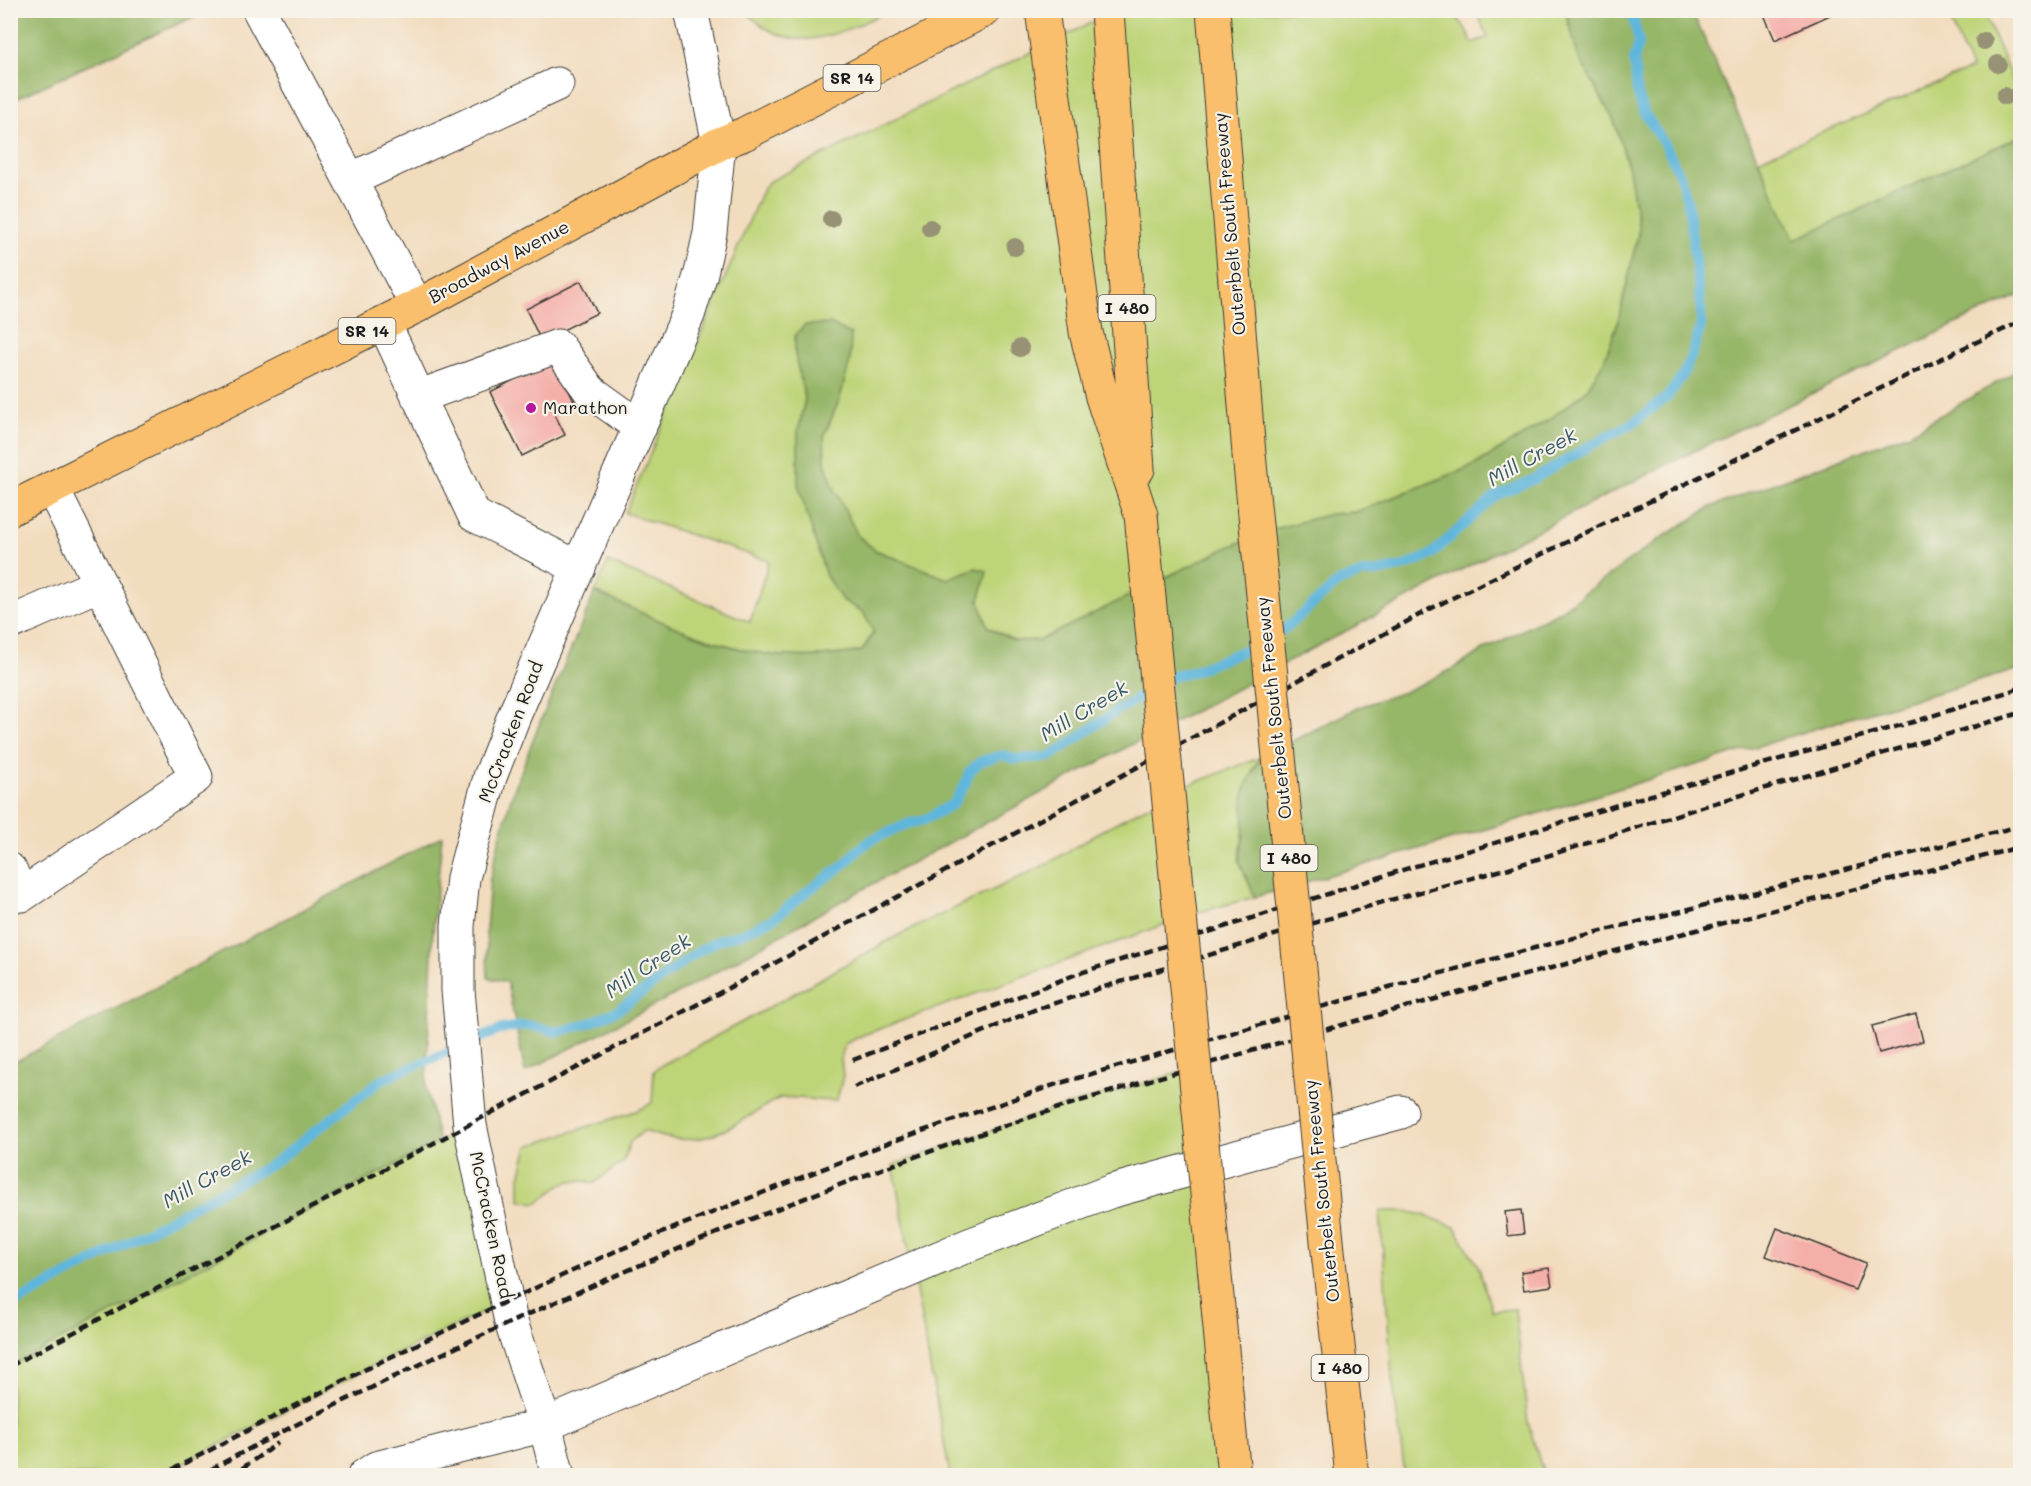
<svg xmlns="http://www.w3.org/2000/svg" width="2031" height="1486" font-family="Mali,sans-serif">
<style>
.green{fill:#bed478;stroke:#6d784a;stroke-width:1.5}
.forest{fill:#96b668;stroke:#596942;stroke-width:1.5}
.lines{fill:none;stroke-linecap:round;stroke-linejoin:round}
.stream{stroke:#5fb6dc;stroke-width:10}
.building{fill:#f4afa9}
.minor-casing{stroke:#3c3934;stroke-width:35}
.major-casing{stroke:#3c3934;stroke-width:35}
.highway-casing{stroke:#3c3934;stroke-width:35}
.minor{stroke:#fff;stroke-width:33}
.major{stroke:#f9bf6d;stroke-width:33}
.highway{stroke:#f9bf6d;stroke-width:33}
.rail{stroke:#1c1c1c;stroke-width:4.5;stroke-dasharray:9 4.5;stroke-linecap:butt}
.highway-bridge-casing{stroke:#3c3934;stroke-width:35;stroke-linecap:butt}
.highway-bridge{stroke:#f9bf6d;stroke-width:33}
.tree{fill:#979174}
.poi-dot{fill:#b5179e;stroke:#f7f3e8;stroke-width:2}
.labels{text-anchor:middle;stroke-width:4.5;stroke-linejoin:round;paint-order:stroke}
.shield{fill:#f7f3e8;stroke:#5e5c59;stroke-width:1.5}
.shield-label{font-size:16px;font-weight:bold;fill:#1c1c1c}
.street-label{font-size:18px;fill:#1c1c1c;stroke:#f7f3e8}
.poi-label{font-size:18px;fill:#1c1c1c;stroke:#f7f3e8;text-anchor:start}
.water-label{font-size:20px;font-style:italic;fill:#375a69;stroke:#f7f3e8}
</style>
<rect width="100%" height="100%" fill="#f7f3e8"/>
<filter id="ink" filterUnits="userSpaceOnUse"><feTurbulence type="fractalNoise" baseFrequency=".0167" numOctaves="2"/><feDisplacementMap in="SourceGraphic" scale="12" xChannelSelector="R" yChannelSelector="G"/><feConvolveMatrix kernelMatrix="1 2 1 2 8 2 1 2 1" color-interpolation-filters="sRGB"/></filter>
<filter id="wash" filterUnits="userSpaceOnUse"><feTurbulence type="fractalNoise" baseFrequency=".008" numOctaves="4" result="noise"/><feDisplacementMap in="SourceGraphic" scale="24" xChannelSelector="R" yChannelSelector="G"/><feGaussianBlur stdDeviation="1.35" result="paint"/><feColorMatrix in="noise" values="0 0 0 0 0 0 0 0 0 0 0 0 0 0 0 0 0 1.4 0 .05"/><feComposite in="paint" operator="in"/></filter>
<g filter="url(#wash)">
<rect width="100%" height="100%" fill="#f2dcbe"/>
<path class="green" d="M 746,11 L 888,11 C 838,35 790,60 746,11 Z
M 1115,11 L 1442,11 C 1459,15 1466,27 1472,43 L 1488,37 L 1476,11 L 1566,11 L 1568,23 L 1597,90 L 1614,121 L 1629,169 L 1639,230 L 1618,322 L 1604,361 L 1586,391 L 1549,420 L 1473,466 L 1356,512 L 1331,514 L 1274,529 L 1163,578 L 1132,596 L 1040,641 L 1014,641 L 988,627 L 979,601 L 987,571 L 976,568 L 947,579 L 875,550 L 858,536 L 833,488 L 825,463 L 824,436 L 840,398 L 850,360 L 802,384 L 805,399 L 798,432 L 819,551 L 826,576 L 842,600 L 863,612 L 874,631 L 862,651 C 828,657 794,659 760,653 C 705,643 647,615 595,592 L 608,562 L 750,622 L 769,561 L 625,513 L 761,193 L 768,182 Z
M 1946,11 L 1984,11 L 2020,100 L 2020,136 L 1794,241 L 1758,160 L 1971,69 Z
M 1261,757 L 1253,769 L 1239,861 L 1255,897 L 1196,913 L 863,1035 L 845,1044 L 841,1059 L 843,1076 L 837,1100 C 818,1103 800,1095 781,1098 C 772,1100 761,1110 753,1114 C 713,1139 690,1148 644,1131 L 630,1142 L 623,1162 L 594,1183 C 561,1175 561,1188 536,1203 L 520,1200 L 520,1177 L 528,1146 L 636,1111 L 652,1103 L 654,1071 L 662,1065 L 759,1013 L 897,936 L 1047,864 L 1106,828 L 1186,786 Z
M 1199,1067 L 1234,1475 L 950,1475 L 893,1165 L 1048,1111 Z
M 470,1125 L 507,1301 L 372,1366 L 160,1475 L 11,1476 L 11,1366 Z
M 1380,1211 L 1406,1211 L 1427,1216 L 1455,1227 L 1479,1268 L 1492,1311 L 1515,1309 L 1528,1423 L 1544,1475 L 1405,1475 L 1392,1377 Z"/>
<path class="forest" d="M 11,10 L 206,10 L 206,11 L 11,101 Z
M 1566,11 L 1692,11 L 1794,240 L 2020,136 L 2020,295 L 1966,319 L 1686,455 L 1476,562 L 1069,778 L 845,899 L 682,991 L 525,1072 L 507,982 L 488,978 L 486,930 L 490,879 L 498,845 L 511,798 L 536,732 L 595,592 C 647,615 704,643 760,653 C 794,659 828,657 862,651 L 874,632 L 863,612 L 842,600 L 826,576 L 798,485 L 798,432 L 805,399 L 795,355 L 795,335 L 805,325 L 830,324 L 851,334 L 850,360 L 840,398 L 824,436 L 825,463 L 834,488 L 858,536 L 875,550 L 947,579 L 976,568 L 987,571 L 979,601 L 988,627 L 1014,641 L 1040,640 L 1226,548 L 1274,529 L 1331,514 L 1356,512 L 1473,466 L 1549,420 L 1586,391 L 1604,361 L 1618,322 L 1639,230 L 1629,169 L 1614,121 L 1578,56 Z
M 2020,369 L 2020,669 L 1853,717 L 1517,820 L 1255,897 L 1239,861 L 1244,835 L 1243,801 L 1246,785 L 1261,757 L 1359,707 L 1404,692 L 1453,669 L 1487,648 L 1558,612 L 1655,542 L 1711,507 L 1910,433 Z
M 442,836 L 433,932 L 426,1087 L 439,1142 L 11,1366 L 11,1064 Z"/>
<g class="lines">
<path class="stream" d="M 10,1306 L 274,1163 L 381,1080 L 502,1029 L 528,1025 L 557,1032 L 592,1022 L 618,1010 L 696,953 L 719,940 L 743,933 L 773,919 L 808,891 L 845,864 L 858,850 L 873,839 L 910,823 L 924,820 L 953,804 L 966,782 L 969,772 L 981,761 L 1003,755 L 1015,759 L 1050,757 L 1112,714 L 1176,675 L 1194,671 L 1250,648 L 1286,628 L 1340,581 L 1364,573 L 1379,572 L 1405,566 L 1431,555 L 1495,496 L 1532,480 L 1593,444 L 1633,423 L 1668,396 L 1683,375 L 1693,352 L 1701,326 L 1701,309 L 1688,203 L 1680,176 L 1666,146 L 1643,111 L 1637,91 L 1634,60 L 1639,42 L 1631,10"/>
</g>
<g id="blocks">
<path class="building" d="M 1762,10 L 1841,10 L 1775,40 Z
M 581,281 L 597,313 L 541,341 L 526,309 Z
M 553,360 L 575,403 L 554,413 L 565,435 L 522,456 L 490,392 Z
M 1916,1014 L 1923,1041 L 1879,1053 L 1872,1026 Z
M 1521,1210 L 1524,1234 L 1508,1236 L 1505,1212 Z
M 1777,1228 L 1866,1263 L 1855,1290 L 1766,1256 Z
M 1549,1268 L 1552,1286 L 1524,1290 L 1521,1272 Z"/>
</g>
</g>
<g filter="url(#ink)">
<use href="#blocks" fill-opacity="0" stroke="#3c3934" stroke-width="1.5"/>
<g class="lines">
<defs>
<path id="minor" d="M 259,10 L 350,180
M 417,306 L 350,180 L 557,84
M 384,323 L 474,515 L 579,568
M 418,397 L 558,346 L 590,391 L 640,427
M 10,623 L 100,584
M 10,870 L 22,895 L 196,777 L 52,488
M 364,1476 L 376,1468 L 545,1425 L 969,1245 L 1112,1191 L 1401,1112
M 558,1476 L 545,1425 L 511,1322 L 470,1125 L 458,990 L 458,926 L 463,878 L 490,777 L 514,716 L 688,315 L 701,273 L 710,233 L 719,144 L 691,10"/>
<path id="major" d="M 10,509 L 417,306 L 719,144 L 744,134 L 985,10"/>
<path id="highway" d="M 1042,10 L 1086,332 L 1102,397 L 1141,515
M 1107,10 L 1138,469
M 1213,10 L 1249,454
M 1329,1261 L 1352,1476
M 1216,1286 L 1234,1476"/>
</defs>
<use href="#minor" class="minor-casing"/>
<use href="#major" class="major-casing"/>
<use href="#highway" class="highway-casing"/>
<use href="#minor" class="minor"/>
<use href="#major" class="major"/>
<use href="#highway" class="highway"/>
<path class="rail" d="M 853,1060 L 1077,974 L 1412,867 L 1485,846 L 1637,799 L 1913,722 L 2020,688
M 854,1087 L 1034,1010 L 1104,987 L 1383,902 L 1506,869 L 1698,808 L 2020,713
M 10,1366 L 738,983 L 1432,608 L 1957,351 L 2020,322
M 160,1476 L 372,1366 L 507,1301 L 616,1251 L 888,1143 L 1057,1084 L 1393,986 L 1542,946 L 2020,826
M 199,1476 C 278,1432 360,1393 442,1354 C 638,1262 840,1179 1046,1112 C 1113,1090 1182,1071 1251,1051 C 1506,977 1763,913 2020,847
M 231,1476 L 278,1443"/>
<defs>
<path id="highway-bridge" d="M 1249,454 L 1329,1261
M 1141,515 L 1216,1286"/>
</defs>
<use href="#highway-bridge" class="highway-bridge-casing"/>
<use href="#highway-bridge" class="highway-bridge"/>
</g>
<g class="tree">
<circle cx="1984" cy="41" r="9"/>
<circle cx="1998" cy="64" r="9"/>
<circle cx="2005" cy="96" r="9"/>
<circle cx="831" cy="219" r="9"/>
<circle cx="930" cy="228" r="9"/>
<circle cx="1015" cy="247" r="9"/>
<circle cx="1020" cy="348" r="9"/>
</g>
</g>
<circle class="poi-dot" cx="531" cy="408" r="6"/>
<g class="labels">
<g class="shield">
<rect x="823.5" y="65" width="57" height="26" rx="4.5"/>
<rect x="1098.5" y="295" width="57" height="26" rx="4.5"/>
<rect x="338.5" y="318" width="57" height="26" rx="4.5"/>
<rect x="1260.5" y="845" width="57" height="26" rx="4.5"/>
<rect x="1311.5" y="1355" width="57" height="26" rx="4.5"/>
</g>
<g class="shield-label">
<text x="852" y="84">SR 14</text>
<text x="1127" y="314">I 480</text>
<text x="367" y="337">SR 14</text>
<text x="1289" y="864">I 480</text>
<text x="1340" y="1374">I 480</text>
</g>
<g class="street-label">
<text transform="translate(1230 224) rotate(-95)" y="6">Outerbelt South Freeway</text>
<text transform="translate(499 262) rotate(-28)" y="6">Broadway Avenue</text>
<text transform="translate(1274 708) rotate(-96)" y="6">Outerbelt South Freeway</text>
<text transform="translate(511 732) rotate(-69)" y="6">McCracken Road</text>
<text transform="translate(1322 1191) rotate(-96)" y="6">Outerbelt South Freeway</text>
<text transform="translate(491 1225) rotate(78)" y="6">McCracken Road</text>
</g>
<g class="poi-label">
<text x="543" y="414">Marathon</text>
</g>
<g class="water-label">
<text transform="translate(1532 457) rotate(-29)" y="7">Mill Creek</text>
<text transform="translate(1084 711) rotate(-31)" y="7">Mill Creek</text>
<text transform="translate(648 966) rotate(-34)" y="7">Mill Creek</text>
<text transform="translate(207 1179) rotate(-29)" y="7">Mill Creek</text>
</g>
</g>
<rect width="2031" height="1486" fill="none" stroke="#f7f3e8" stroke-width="36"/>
</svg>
